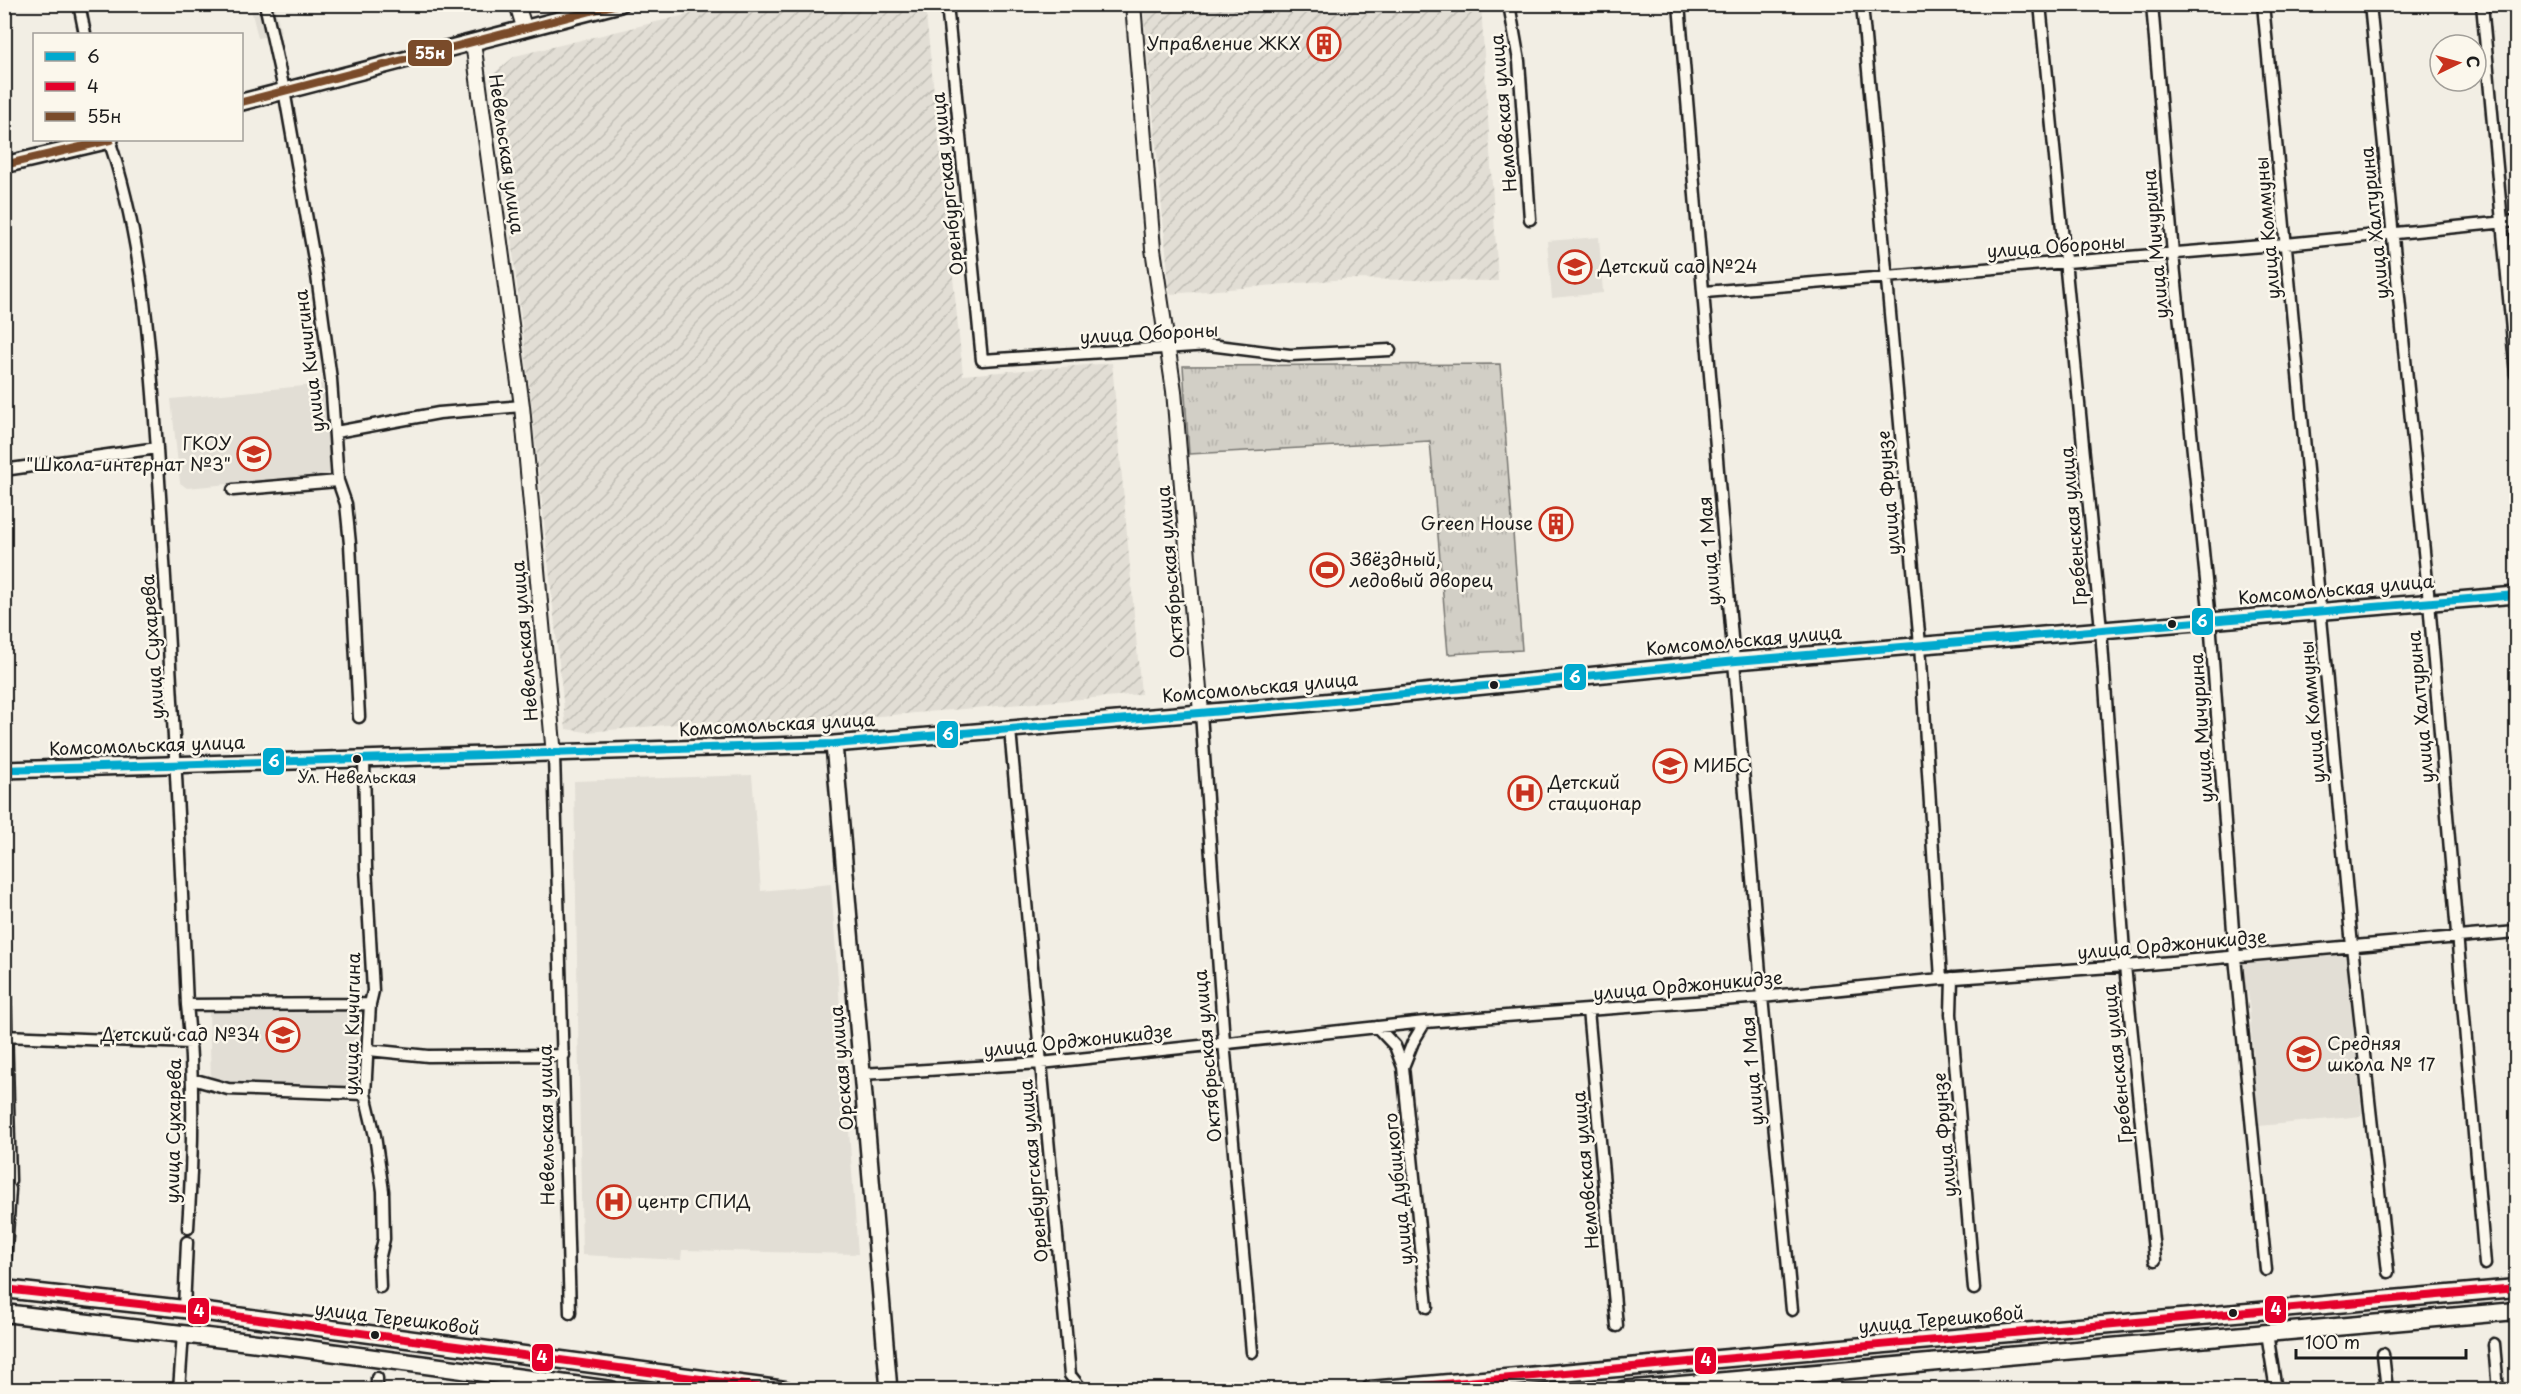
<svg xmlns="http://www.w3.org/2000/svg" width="2521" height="1394" font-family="'Playpen Sans',sans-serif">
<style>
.built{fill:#e2ded5}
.industrial{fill:url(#industrial-furrows)}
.park{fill:url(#park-tufts);stroke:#777671;stroke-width:1.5}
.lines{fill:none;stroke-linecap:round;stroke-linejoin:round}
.minor-casing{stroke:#1c1c1c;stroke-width:15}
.tertiary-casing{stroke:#1c1c1c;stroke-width:18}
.secondary-casing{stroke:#1c1c1c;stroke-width:20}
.primary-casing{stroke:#1c1c1c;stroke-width:21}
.minor{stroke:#fbf7ec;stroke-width:10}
.tertiary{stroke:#fbf7ec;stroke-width:14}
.secondary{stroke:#fbf7ec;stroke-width:15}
.primary{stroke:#fbf7ec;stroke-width:16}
.bus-1-casing{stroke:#fbf7ec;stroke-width:12}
.bus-2-casing{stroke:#fbf7ec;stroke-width:12}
.bus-3-casing{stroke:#fbf7ec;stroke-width:12}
.bus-1{stroke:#00a9ce;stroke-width:8}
.bus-2{stroke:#e4002b;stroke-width:8}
.bus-3{stroke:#7a4b2a;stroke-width:8}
.bus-dot{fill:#1c1c1c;stroke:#fbf7ec;stroke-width:2}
.labels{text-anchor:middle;stroke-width:5;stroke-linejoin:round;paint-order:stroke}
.bus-label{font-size:16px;fill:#1c1c1c;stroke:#fbf7ec}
.poi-label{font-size:18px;fill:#1c1c1c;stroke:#fbf7ec;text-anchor:start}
.street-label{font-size:18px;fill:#1c1c1c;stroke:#fbf7ec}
.line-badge{stroke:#fbf7ec;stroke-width:2}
.badge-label{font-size:16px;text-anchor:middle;font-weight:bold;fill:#fff}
</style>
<defs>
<pattern id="industrial-furrows" width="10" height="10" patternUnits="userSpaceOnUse" patternTransform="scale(1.5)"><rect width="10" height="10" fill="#e2ded5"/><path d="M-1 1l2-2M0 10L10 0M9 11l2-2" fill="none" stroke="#c1beb6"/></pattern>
<pattern id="park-tufts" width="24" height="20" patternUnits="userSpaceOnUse" patternTransform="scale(1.5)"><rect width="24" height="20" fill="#d2cfc6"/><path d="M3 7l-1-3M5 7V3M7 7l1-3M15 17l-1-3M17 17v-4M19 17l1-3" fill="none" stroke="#b4b1aa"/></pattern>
</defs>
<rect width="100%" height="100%" fill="#f2eee4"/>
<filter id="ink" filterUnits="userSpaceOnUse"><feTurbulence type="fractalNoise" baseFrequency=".0167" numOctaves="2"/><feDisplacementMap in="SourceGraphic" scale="12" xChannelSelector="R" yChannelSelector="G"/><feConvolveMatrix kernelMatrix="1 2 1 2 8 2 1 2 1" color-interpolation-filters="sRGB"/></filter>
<g filter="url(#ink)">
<path class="built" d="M 250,5 L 275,5 L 281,33 L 258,38 Z
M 1599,237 L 1603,293 L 1552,298 L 1547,241 Z
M 324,384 L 332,474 L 187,488 L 180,483 L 171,399 Z
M 752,775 L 761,891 L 831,884 L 858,1254 L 682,1250 L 681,1260 L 582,1255 L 574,781 Z
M 2346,954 L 2362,1116 L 2259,1126 L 2248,992 L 2244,992 L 2241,963 Z
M 209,1010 L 356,1012 L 359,1086 L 211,1081 Z"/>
<path class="industrial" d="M 731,4 L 925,5 L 963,375 L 1112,363 L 1141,694 L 713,730 L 712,721 L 587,732 L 566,729 L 530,390 L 491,76 L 515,56 Z
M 1143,5 L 1481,5 L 1498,281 L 1346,279 L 1170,294 Z"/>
<path class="park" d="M 1500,364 L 1522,650 L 1448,654 L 1430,441 L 1189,454 L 1183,366 Z"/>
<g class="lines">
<defs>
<path id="minor" d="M 79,4 L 85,34
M 265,4 L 284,90 L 317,276 L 331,379 L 338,481 L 346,504 L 350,544 L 359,717
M 947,4 L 982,360 L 1209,345 L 1290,355 L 1390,350
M 1509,4 L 1519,61 L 1530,219
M 1679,4 L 1762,997 L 1792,1310
M 1862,4 L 1920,645 L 1941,979
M 2040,4 L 2101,629 L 2125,966 L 2155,1260
M 2152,4 L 2173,254 L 2210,620 L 2235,957 L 2266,1270
M 2263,4 L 2352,946 L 2388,1272
M 2370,4 L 2429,602 L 2485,1264
M 2482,4 L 2516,374
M 109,140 C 148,253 153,392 161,511 C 171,676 180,840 187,1005 C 195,1079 193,1154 188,1228
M 1705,292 L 2286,244 L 2516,221
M 336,432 L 439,413 L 522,406
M 4,470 L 157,448
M 233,490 L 338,481
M 1201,713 L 1224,1042 L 1252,1352
M 1010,730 L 1070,1375 L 1082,1390
M 554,755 L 570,1313
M 364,759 L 366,867 L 373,991 L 370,1004 L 365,1094 L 375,1136 L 383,1191 L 384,1239 L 379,1260 L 380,1287
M 4,944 L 10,1181
M 1952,978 L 1951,1014 L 1974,1289
M 187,1005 L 370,1004
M 1588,1010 L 1617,1326
M 1377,1027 L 1395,1046 L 1403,1067 L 1427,1307
M 4,1036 L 191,1043
M 369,1050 L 428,1056 L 564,1055
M 1403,1067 L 1413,1042 L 1425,1022
M 862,1074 L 1041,1063 L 1425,1022 L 1762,997 L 1941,979 L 2125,966 L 2516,932
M 192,1079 L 228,1089 L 365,1094
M 4,1281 L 10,1189
M 184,1309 L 187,1242
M 2267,1333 L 2276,1390
M 2494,1344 L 2498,1390
M 2383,1354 L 2387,1390
M 1785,1375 L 1786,1390
M 377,1378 L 377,1390
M 179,1390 L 183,1333"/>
<path id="tertiary" d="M 517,4 L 524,27
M 1133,4 L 1153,249 L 1174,391 L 1201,713
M 473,42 L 522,406 L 554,755"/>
<path id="secondary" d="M 242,102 L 620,4
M 4,165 L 110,140
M 834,744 L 889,1390
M 4,770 L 834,744 L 1293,705 L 1736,661 L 2516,595"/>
<path id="primary" d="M 4,1289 L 184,1309 L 785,1390
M 4,1313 L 300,1348 L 611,1390
M 1370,1390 L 2516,1288
M 1623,1390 L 2516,1311"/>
</defs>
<use href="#minor" class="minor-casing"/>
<use href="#tertiary" class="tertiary-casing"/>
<use href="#secondary" class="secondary-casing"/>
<use href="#primary" class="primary-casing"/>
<use href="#minor" class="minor"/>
<use href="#tertiary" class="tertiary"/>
<use href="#secondary" class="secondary"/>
<use href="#primary" class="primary"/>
<defs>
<path id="bus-1" d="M 4,770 L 834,744 L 1293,705 L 1736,661 L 2516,595"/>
<path id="bus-2" d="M 4,1289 L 184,1309 L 781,1390
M 1376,1390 L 2516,1288"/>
<path id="bus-3" d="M 242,102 L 618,4
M 4,165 L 110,140"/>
</defs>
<use href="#bus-1" class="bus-1-casing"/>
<use href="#bus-2" class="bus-2-casing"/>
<use href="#bus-3" class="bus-3-casing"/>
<use href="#bus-1" class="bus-1"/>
<use href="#bus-2" class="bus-2"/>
<use href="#bus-3" class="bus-3"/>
</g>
</g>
<defs>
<symbol id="building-ring" viewBox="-11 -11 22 22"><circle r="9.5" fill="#fbf7ec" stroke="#c8321e" stroke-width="1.5"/><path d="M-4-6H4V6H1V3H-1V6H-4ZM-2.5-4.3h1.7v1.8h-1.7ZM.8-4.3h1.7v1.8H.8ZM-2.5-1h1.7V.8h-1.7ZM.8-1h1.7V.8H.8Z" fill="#c8321e"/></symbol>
<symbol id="school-ring" viewBox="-11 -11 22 22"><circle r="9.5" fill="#fbf7ec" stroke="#c8321e" stroke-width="1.5"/><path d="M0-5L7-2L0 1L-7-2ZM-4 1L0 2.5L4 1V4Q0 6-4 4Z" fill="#c8321e"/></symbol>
<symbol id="stadium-ring" viewBox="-11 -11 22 22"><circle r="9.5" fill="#fbf7ec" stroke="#c8321e" stroke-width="1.5"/><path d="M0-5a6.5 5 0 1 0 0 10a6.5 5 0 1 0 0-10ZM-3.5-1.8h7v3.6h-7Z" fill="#c8321e"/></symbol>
<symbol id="university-ring" viewBox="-11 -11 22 22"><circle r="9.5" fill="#fbf7ec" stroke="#c8321e" stroke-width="1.5"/><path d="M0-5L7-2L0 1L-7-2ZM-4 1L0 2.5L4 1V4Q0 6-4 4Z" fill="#c8321e"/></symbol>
<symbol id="hospital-ring" viewBox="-11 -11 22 22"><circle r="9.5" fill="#fbf7ec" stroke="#c8321e" stroke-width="1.5"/><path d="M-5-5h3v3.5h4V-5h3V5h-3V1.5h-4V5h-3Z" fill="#c8321e"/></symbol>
</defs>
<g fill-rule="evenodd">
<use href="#building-ring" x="1305" y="25" width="38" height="38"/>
<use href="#school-ring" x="1556" y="248" width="38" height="38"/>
<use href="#school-ring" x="235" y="435" width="38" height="38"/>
<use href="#building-ring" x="1537" y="505" width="38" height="38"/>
<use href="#stadium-ring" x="1308" y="551" width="38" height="38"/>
<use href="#university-ring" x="1651" y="747" width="38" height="38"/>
<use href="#hospital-ring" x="1506" y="774" width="38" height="38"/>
<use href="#school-ring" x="264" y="1016" width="38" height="38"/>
<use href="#school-ring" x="2285" y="1035" width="38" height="38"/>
<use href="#hospital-ring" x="595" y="1183" width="38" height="38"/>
</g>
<g class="bus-dot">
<circle cx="2172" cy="624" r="5"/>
<circle cx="1494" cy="685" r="5"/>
<circle cx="357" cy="759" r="5"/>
<circle cx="2233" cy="1313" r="5"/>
<circle cx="375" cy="1335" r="5"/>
</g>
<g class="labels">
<g class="bus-label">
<text x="357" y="783">Ул. Невельская</text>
</g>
<g class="poi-label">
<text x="1301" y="50" text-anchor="end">Управление ЖКХ</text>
<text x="1598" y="273">Детский сад №24</text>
<text x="231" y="450" text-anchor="end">ГКОУ<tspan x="231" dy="21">"Школа-интернат №3"</tspan></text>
<text x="1533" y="530" text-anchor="end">Green House</text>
<text x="1350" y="566">Звёздный,<tspan x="1350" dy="21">ледовый дворец</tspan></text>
<text x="1693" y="772">МИБС</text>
<text x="1548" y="789">Детский<tspan x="1548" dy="21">стационар</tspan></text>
<text x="260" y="1041" text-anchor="end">Детский сад №34</text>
<text x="2327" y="1050">Средняя<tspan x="2327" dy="21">школа № 17</tspan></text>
<text x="637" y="1208">центр СПИД</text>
</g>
<g class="street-label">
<text transform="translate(1504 113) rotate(-95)" y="6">Немовская улица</text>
<text transform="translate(506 154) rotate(82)" y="6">Невельская улица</text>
<text transform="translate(948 184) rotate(-96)" y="6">Оренбургская улица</text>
<text transform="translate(2375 223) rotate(-96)" y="6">улица Халтурина</text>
<text transform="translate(2268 228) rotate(-95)" y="6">улица Коммуны</text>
<text transform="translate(2156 244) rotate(-95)" y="6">улица Мичурина</text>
<text transform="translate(2056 247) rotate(-4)" y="6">улица Обороны</text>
<text transform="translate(1149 334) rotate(-3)" y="6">улица Обороны</text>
<text transform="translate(310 361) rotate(-97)" y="6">улица Кичигина</text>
<text transform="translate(1889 493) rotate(-95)" y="6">улица Фрунзе</text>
<text transform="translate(2074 526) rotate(-95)" y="6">Гребенская улица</text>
<text transform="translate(1710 551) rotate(-95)" y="6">улица 1 Мая</text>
<text transform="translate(1171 572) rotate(-95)" y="6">Октябрьская улица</text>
<text transform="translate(2336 590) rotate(-5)" y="6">Комсомольская улица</text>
<text transform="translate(525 641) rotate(-95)" y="6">Невельская улица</text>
<text transform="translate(1744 641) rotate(-5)" y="6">Комсомольская улица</text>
<text transform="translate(153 647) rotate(-94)" y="6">улица Сухарева</text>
<text transform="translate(1260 688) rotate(-5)" y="6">Комсомольская улица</text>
<text transform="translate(2421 707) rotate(-95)" y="6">улица Халтурина</text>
<text transform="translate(2313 712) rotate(-95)" y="6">улица Коммуны</text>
<text transform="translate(777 725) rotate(-3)" y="6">Комсомольская улица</text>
<text transform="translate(2202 728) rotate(-94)" y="6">улица Мичурина</text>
<text transform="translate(147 746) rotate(-2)" y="6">Комсомольская улица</text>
<text transform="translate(2172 945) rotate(-5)" y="6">улица Орджоникидзе</text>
<text transform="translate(1688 986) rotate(-5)" y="6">улица Орджоникидзе</text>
<text transform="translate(353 1024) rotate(-89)" y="6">улица Кичигина</text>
<text transform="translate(1078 1041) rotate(-6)" y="6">улица Орджоникидзе</text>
<text transform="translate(1208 1056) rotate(-95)" y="6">Октябрьская улица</text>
<text transform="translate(2118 1064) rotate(-96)" y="6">Гребенская улица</text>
<text transform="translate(842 1068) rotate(-95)" y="6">Орская улица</text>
<text transform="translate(1753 1071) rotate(-95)" y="6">улица 1 Мая</text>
<text transform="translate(547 1125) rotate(-91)" y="6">Невельская улица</text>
<text transform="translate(174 1131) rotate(-89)" y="6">улица Сухарева</text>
<text transform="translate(1945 1135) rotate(-95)" y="6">улица Фрунзе</text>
<text transform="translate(1586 1170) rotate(-95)" y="6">Немовская улица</text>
<text transform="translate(1034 1171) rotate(-95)" y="6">Оренбургская улица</text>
<text transform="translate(1399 1189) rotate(-96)" y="6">улица Дубицкого</text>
<text transform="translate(397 1319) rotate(7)" y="6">улица Терешковой</text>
<text transform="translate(1941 1320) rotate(-5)" y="6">улица Терешковой</text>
</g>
</g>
<g class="line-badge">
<rect x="407" y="39" width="46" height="28" rx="6" fill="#7a4b2a"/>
<rect x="2191" y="607" width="23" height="29" rx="6" fill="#00a9ce"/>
<rect x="1563" y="663" width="24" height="28" rx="6" fill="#00a9ce"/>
<rect x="936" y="720" width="23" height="29" rx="6" fill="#00a9ce"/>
<rect x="262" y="747" width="23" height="29" rx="6" fill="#00a9ce"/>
<rect x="2264" y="1295" width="23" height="29" rx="6" fill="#e4002b"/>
<rect x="187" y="1297" width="23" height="28" rx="6" fill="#e4002b"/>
<rect x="531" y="1343" width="23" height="29" rx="6" fill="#e4002b"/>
<rect x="1694" y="1346" width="23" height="29" rx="6" fill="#e4002b"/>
</g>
<g class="badge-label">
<text x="430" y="59">55н</text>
<text x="2202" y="627">6</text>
<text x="1575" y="683">6</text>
<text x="948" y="740">6</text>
<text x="274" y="767">6</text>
<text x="2276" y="1315">4</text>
<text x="199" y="1317">4</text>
<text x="542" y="1363">4</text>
<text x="1706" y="1366">4</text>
</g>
<rect width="2521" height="1394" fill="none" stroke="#fbf7ec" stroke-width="24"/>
<rect x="12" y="12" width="2497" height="1370" fill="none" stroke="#1c1c1c" stroke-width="2" filter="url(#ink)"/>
<rect x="33" y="33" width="210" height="108" fill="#fbf7ec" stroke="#a29f99" stroke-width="1.5"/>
<rect x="45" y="52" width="30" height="9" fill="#00a9ce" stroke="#a29f99" stroke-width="1.5"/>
<text x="87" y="63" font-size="18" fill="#1c1c1c">6</text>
<rect x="45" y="82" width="30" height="9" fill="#e4002b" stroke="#a29f99" stroke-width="1.5"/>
<text x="87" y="93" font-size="18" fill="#1c1c1c">4</text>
<rect x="45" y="112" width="30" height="9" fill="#7a4b2a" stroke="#a29f99" stroke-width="1.5"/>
<text x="87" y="123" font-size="18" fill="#1c1c1c">55н</text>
<g transform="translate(2458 63) rotate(85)"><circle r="28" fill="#fbf7ec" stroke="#a29f99" stroke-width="1.5"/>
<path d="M0-4.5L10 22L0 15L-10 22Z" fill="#c8321e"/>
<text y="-9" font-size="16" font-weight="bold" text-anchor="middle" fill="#1c1c1c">С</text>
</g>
<path d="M2296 1349v9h170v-9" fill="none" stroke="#1c1c1c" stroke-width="3"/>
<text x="2305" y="1349" font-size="18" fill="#1c1c1c" stroke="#fbf7ec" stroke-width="4.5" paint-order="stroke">100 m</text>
</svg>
